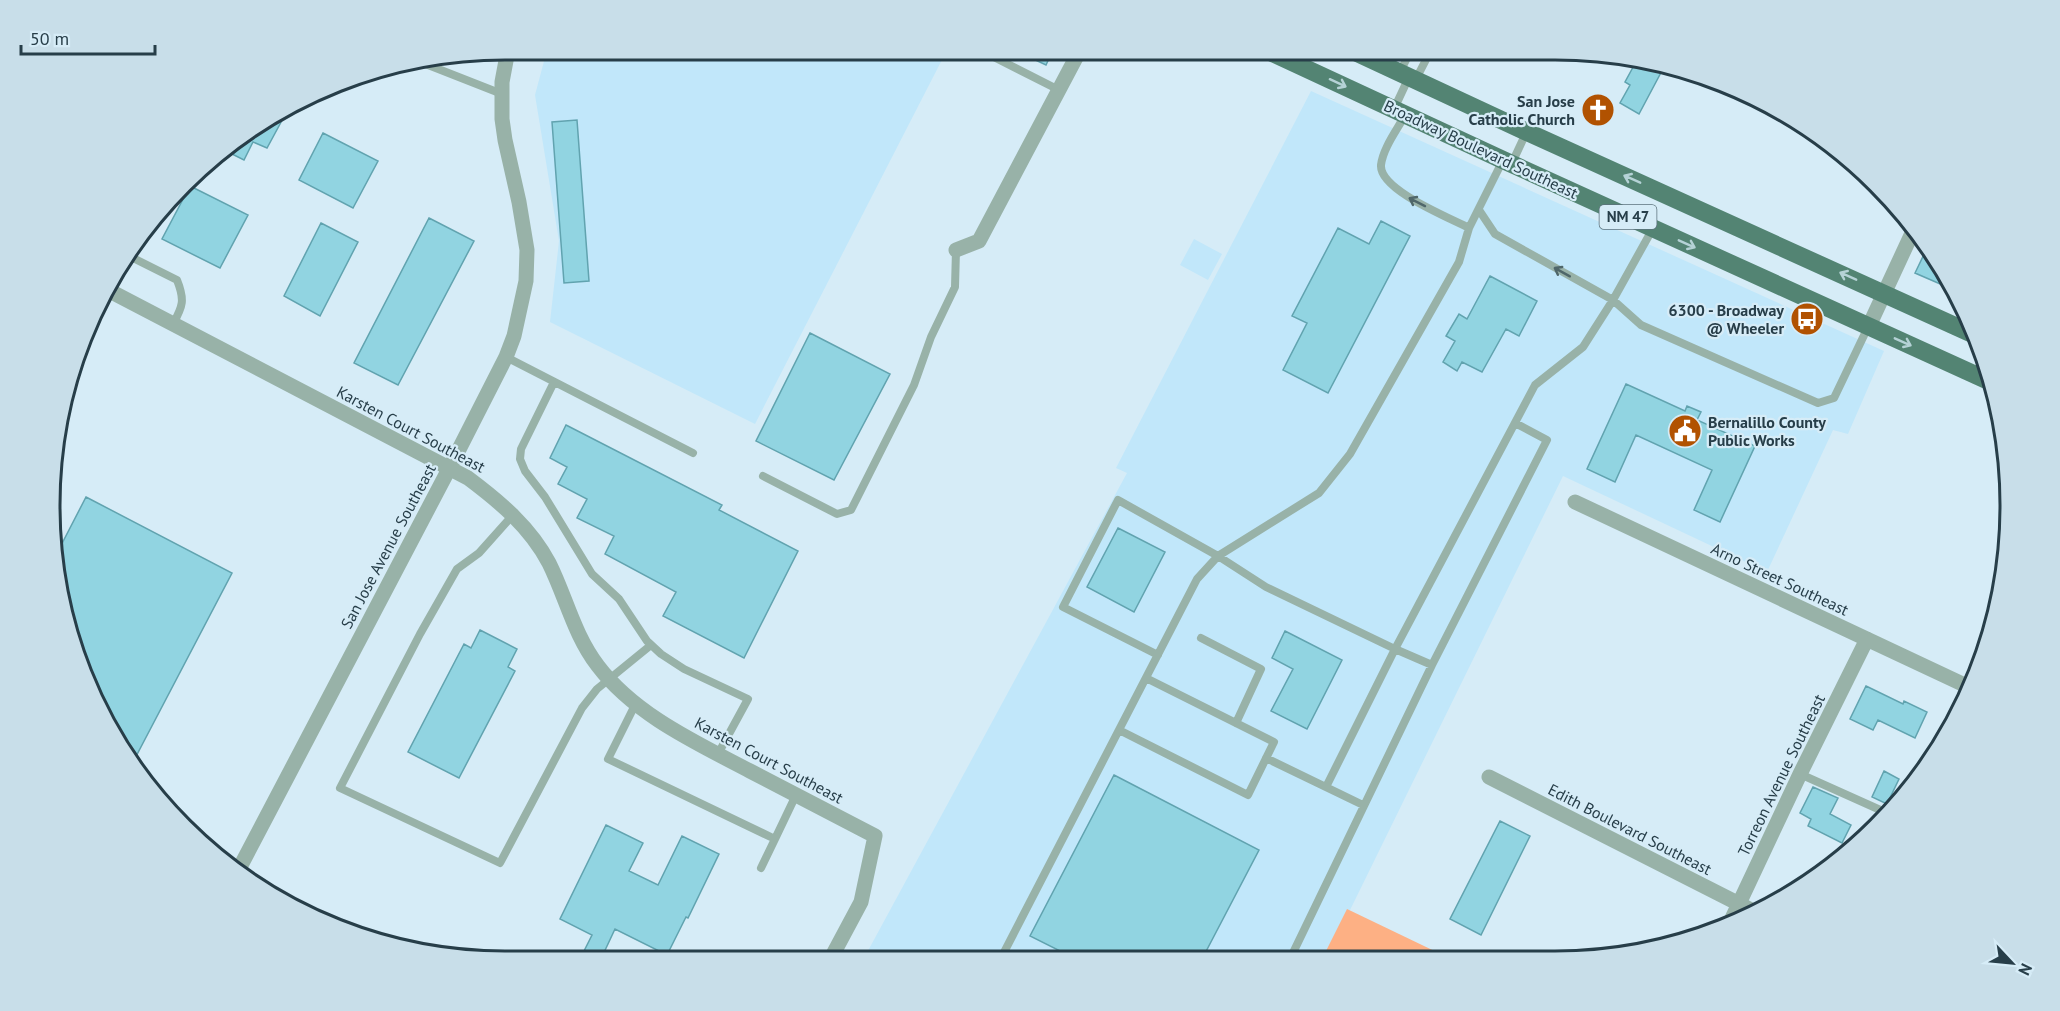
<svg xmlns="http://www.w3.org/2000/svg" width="2060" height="1011" font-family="'PT Sans',sans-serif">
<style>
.built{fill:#c1e7fa}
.green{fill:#fdb084}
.building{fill:#91d4e1;stroke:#61a3af;stroke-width:1.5}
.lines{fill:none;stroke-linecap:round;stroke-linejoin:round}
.lane{stroke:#98b2a8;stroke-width:8}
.street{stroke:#98b2a8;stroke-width:15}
.primary{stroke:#538473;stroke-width:18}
.oneway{stroke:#b5d2d6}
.oneway2{stroke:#4f676a}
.labels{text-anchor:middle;stroke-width:4.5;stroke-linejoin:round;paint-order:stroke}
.shield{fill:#d6ecf7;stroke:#5c727d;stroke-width:1.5}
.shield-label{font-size:15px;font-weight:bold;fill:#273e49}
.poi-label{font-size:16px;font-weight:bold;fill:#273e49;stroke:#d6ecf7;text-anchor:end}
.street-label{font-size:16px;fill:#273e49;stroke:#d6ecf7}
.rim{fill:none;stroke:#273e49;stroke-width:3}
</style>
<rect width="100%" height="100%" fill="#d6ecf7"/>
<path class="built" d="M 547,50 L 947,50 L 755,424 L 550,322 L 559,241 L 535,95 Z
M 1311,91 L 1884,351 L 1848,434 L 1833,430 L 1767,572 L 1563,476 L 1326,959 L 863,960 L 1127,473 L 1116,468 Z
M 1194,239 L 1222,254 L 1208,280 L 1180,265 Z"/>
<path class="green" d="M 1347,909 L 1449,958 L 1322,959 Z"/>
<path class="building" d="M 1014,50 L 1053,50 L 1046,65 Z
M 1638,58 L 1665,65 L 1639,114 L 1620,103 L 1630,85 L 1625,82 Z
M 286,113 L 267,148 L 253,142 L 244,160 L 222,149 L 228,144 Z
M 577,120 L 589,281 L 564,283 L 552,122 Z
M 323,133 L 378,161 L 353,208 L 299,180 Z
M 190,186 L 248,215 L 220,268 L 162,239 Z
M 429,218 L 474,241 L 398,385 L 354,363 Z
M 1381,221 L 1410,236 L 1328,393 L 1283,370 L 1307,323 L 1292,316 L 1338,228 L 1369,244 Z
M 321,223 L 358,242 L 320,316 L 284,296 Z
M 1928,246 L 1934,252 L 1954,290 L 1915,273 Z
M 1490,276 L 1537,301 L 1519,336 L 1506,329 L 1482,372 L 1462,362 L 1457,371 L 1443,362 L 1455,341 L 1446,336 L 1459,314 L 1467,319 Z
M 810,333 L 890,374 L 834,480 L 756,441 Z
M 1626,384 L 1685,411 L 1687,406 L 1701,412 L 1697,420 L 1755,446 L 1720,522 L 1694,510 L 1712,470 L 1636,435 L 1615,482 L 1587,469 Z
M 566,425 L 722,505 L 719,510 L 798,551 L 744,658 L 663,616 L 676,592 L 605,554 L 614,536 L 577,518 L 587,499 L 558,484 L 567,467 L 550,458 Z
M 86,497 L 232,573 L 132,764 L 97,707 L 53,565 L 54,559 Z
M 1118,528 L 1165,552 L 1134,612 L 1087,587 Z
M 480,630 L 517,649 L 508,667 L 515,671 L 459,778 L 408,752 L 464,644 L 471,648 Z
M 1285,631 L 1342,660 L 1307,729 L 1271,711 L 1293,669 L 1272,658 Z
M 1866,686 L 1903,704 L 1904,701 L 1927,712 L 1915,738 L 1878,720 L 1873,730 L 1850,719 Z
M 1884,771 L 1899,779 L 1887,804 L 1872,797 Z
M 1114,775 L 1259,850 L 1202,959 L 1076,959 L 1030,936 Z
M 1813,787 L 1838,798 L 1830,814 L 1851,825 L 1842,843 L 1808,826 L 1811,819 L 1800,813 Z
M 1500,821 L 1530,836 L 1481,935 L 1450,919 Z
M 606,825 L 643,843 L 629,871 L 658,885 L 682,836 L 719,854 L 688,918 L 686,917 L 667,955 L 615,929 L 600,961 L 579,961 L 592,935 L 560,919 Z"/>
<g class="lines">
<path class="lane" d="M 980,50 L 1059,90
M 423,63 L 502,94
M 1400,72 L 1411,50
M 1416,79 L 1431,50
M 1394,109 L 1409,77
M 1405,115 C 1397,130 1383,148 1381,165 C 1379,190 1450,218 1469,228
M 1503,160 L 1469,228 L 1459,262 L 1350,454 L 1319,493 L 1218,556 L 1266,587 L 1395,649 L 1535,385 L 1583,347 L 1613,300 L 1652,230
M 1512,163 L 1526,133
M 1479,210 L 1495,234 L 1613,300 L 1641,325 L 1818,403 L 1834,398 L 1868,327
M 127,255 L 177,280 C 185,300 183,306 173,324
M 506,357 L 693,453
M 554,382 L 521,449 L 520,459 L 525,471 L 545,497 L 592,574 L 619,599 L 647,641 L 661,654 L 684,669 L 748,699 L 718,754
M 763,476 L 837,514 L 851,510 L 914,385 L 931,337 L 955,287 L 956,250
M 513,515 L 479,553 L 457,569 L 420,634 L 340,788 L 500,863 L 582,708 L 597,689 L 651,645
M 1201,638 L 1261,669 L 1236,723
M 636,703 L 608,759 L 775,839 L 796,795
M 1119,730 L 1248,795 L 1274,742 L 1146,678
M 1266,758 L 1363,805
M 1800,774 L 1887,813
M 1326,787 L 1395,649 L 1432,665
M 761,868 L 775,839
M 1290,959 L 1432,665 L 1547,440 L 1515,423
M 1000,960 L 1197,579 L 1218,556 L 1118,500 L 1063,607 L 1158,655"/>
<path class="street" d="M 956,250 L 979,241 L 1080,50
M 106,289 L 468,478 C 500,502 530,527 549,563 C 566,597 574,635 598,666 C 635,715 697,743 750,771 C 792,793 834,815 875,836 L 861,902 L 830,960
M 1869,326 L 1914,229
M 1575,502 L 1971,688
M 1489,777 L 1755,912
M 239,869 L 450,467 L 506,357 L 514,336 L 526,281 L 527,250 L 519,202 L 505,140 L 502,119 L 502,82 L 508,50
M 1728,927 L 1800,774 L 1867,639"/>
<path class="primary" d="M 1266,50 L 1503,160 L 1991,382
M 1351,50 L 1527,132 L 1977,336"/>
</g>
<defs><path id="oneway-shaft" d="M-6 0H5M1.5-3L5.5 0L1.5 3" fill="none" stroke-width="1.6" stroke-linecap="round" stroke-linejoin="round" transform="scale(1.5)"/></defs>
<g class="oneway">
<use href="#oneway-shaft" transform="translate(1338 83) rotate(25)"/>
<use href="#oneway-shaft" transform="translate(1632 179) rotate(-156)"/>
<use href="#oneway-shaft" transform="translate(1687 244) rotate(24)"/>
<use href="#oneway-shaft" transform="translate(1848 276) rotate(-156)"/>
<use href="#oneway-shaft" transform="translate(1903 342) rotate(24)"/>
</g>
<g class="oneway2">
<use href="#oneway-shaft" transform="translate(1417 202) rotate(-153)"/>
<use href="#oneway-shaft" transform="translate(1562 272) rotate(-151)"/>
</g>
<defs>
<symbol id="church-disc" viewBox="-11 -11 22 22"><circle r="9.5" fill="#b15201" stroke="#d6ecf7"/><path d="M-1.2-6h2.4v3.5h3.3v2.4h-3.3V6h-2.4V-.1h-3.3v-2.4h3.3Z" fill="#fff"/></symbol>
<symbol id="bus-disc" viewBox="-11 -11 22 22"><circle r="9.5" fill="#b15201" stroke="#d6ecf7"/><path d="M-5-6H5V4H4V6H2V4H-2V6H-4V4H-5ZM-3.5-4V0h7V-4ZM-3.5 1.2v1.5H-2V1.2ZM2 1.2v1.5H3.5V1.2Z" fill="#fff"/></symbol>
<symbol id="civic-disc" viewBox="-11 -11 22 22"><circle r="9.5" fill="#b15201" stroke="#d6ecf7"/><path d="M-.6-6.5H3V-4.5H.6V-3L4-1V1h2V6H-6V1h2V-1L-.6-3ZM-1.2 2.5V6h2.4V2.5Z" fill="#fff"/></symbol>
</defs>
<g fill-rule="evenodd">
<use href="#church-disc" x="1579" y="91" width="38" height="38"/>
<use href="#bus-disc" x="1788" y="300" width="38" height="38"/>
<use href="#civic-disc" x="1666" y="412" width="38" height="38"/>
</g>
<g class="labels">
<rect class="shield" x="1599.5" y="205" width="57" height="24" rx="4.5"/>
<g class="shield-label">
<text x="1628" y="222">NM 47</text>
</g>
<g class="poi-label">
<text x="1575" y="107">San Jose<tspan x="1575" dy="18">Catholic Church</tspan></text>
<text x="1784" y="316">6300 - Broadway<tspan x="1784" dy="18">@ Wheeler</tspan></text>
<text x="1708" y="428" text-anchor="start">Bernalillo County<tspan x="1708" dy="18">Public Works</tspan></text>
</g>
<g class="street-label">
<text transform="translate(1481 149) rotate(25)" y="6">Broadway Boulevard Southeast</text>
<text transform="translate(411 429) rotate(28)" y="6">Karsten Court Southeast</text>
<text transform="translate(388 546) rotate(-62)" y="6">San Jose Avenue Southeast</text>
<text transform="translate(1780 579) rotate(25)" y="6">Arno Street Southeast</text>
<text transform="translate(769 760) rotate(28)" y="6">Karsten Court Southeast</text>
<text transform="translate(1781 775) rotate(-64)" y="6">Torreon Avenue Southeast</text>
<text transform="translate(1630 829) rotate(27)" y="6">Edith Boulevard Southeast</text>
</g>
</g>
<path d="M0 0H2060V1011H0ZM505 60H1555A445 445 0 0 1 2000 505V506A445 445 0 0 1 1555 951H505A445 445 0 0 1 60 506V505A445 445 0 0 1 505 60Z" fill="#c8dee9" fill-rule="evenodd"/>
<path class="rim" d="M505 60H1555A445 445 0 0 1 2000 505V506A445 445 0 0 1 1555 951H505A445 445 0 0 1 60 506V505A445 445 0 0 1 505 60Z"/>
<g transform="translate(2012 963) rotate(116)" stroke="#d6ecf7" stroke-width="4.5" paint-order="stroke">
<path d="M0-4.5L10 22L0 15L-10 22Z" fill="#273e49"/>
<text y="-9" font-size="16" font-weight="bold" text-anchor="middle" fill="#273e49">N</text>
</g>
<path d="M21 45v9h134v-9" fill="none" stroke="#273e49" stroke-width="3"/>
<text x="30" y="45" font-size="18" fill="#273e49" stroke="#d6ecf7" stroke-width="4.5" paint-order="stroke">50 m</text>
</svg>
